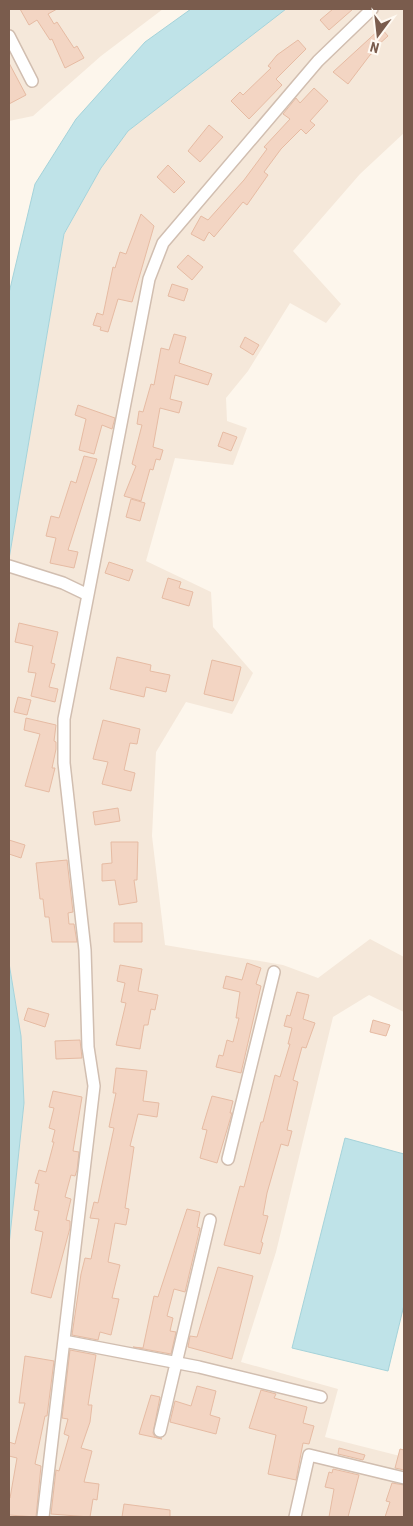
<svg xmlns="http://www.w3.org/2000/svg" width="413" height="1526" font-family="'Roboto Condensed',sans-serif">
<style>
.residential{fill:#f5e8da}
.water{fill:#bfe3e8;stroke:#a5d3da}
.building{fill:#f3d5c3;stroke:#e6bba3}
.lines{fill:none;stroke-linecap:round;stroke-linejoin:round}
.minor-casing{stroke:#d1beb0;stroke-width:14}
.minor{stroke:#fff;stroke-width:11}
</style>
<rect width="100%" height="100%" fill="#fdf6ec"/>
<path class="residential" d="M 9,9 L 163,9 L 101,56 L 33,116 L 9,121 Z
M 286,9 L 404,9 L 404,133 L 360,174 L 293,251 L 341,304 L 326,323 L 290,303 L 248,371 L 226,398 L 227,421 L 247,428 L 233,465 L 175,458 L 146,561 L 211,592 L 213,627 L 253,673 L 232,714 L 186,702 L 156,752 L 152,836 L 165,945 L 283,965 L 318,978 L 370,939 L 404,957 L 404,1012 L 369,995 L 333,1017 L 276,1252 L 241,1362 L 338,1389 L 325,1437 L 404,1457 L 404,1517 L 9,1517 L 9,1245 L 24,1103 L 21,1036 L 9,963 L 9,559 L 64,235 L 101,168 L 128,131 Z"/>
<path class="water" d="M 191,9 L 286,9 L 128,131 L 101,168 L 64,234 L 9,559 L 9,293 L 35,184 L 76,119 L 145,42 Z
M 9,963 L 21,1036 L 24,1103 L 9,1245 Z
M 345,1138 L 404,1154 L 404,1305 L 388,1371 L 292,1348 Z"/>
<path class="building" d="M 20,9 L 57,9 L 48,14 L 54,24 L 57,22 L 74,48 L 77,46 L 84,58 L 65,68 L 52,39 L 50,40 L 37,20 L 29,25 Z
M 333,9 L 353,9 L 329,30 L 320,20 Z
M 381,28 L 388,36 L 377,46 L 379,48 L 370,55 L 348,84 L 333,72 Z
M 298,40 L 306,49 L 276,79 L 282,85 L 249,119 L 231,101 L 240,92 L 243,95 L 271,68 L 268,66 L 277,55 Z
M 9,63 L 26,95 L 9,104 Z
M 314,88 L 328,101 L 310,121 L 315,125 L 306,134 L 301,129 L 281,149 L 264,172 L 268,175 L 247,205 L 243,202 L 214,237 L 209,232 L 204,241 L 191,234 L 201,216 L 208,220 L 244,180 L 267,149 L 264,147 L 290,119 L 283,114 L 292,103 L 296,98 L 300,103 Z
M 209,125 L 223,137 L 200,162 L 188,151 Z
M 168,165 L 185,182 L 174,193 L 157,177 Z
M 141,214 L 154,226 L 132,302 L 118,299 L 108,332 L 100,330 L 101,327 L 93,325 L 97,313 L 103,315 L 113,267 L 115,268 L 120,252 L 126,254 Z
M 188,255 L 203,267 L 192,280 L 177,267 Z
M 172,284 L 188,289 L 184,301 L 168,296 Z
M 174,334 L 186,337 L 179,363 L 212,374 L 208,385 L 175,375 L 170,399 L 182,402 L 179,413 L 160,408 L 153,447 L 163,450 L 160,460 L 156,459 L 153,470 L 150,469 L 141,501 L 124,496 L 136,466 L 132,464 L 142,425 L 137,424 L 139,411 L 143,412 L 151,384 L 154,385 L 161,348 L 169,350 Z
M 245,337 L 259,345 L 253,355 L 240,347 Z
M 78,405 L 115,418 L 112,429 L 102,425 L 94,454 L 79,450 L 86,419 L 75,415 Z
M 223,432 L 237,437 L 231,451 L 218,446 Z
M 84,456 L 97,459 L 68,550 L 78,552 L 74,568 L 50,563 L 56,538 L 46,536 L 51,516 L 59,518 L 71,481 L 76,483 Z
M 131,499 L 145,503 L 140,521 L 126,517 Z
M 109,562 L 133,570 L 129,581 L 105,573 Z
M 168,578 L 181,582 L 179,588 L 193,592 L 189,606 L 162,598 Z
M 19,623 L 58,632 L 51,663 L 55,664 L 49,687 L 58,689 L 55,702 L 31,696 L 36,673 L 28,672 L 33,646 L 15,642 Z
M 117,657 L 151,665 L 150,671 L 170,675 L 166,692 L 146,687 L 144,697 L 110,689 Z
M 212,660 L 241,667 L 233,701 L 204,694 Z
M 18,697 L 31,700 L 27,715 L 14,712 Z
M 26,718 L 56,725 L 54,741 L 56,742 L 56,749 L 52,768 L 55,768 L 49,792 L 25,786 L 40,734 L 24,730 Z
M 103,720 L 140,729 L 137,744 L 130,743 L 124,770 L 135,773 L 131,791 L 102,784 L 108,762 L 93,759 Z
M 118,808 L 120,821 L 95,825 L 93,812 Z
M 9,840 L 25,845 L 21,858 L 9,854 Z
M 111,842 L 138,842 L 137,880 L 134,880 L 137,902 L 119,905 L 115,880 L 102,881 L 102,864 L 112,863 Z
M 67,860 L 73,912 L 68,913 L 69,924 L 74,924 L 77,942 L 52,942 L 49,917 L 45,917 L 43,899 L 40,899 L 36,863 Z
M 114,923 L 142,923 L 142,942 L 114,942 Z
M 247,963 L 261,968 L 256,984 L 261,986 L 241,1073 L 216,1067 L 219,1055 L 223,1056 L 227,1040 L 233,1042 L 239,1018 L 236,1018 L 240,992 L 223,988 L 226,976 L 242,980 Z
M 120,965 L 142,969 L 138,991 L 158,995 L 155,1010 L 151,1009 L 148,1025 L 144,1025 L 140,1049 L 116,1045 L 126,1003 L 121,1002 L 125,983 L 117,981 Z
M 297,992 L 309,995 L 303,1019 L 315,1023 L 306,1048 L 302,1047 L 293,1080 L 298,1082 L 287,1130 L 292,1131 L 288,1146 L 281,1144 L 267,1193 L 263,1215 L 268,1216 L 261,1242 L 263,1243 L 260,1254 L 224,1245 L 240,1186 L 244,1187 L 261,1122 L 263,1122 L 275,1075 L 280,1077 L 290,1044 L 288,1044 L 292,1028 L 284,1026 L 287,1015 L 290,1016 Z
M 28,1008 L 49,1014 L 45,1027 L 24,1020 Z
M 373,1020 L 390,1025 L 386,1036 L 370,1032 Z
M 80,1040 L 82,1058 L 56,1059 L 55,1041 Z
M 116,1068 L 147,1071 L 143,1101 L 159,1103 L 157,1117 L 138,1114 L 130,1146 L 134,1147 L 125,1208 L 129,1209 L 126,1225 L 115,1223 L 108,1262 L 120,1265 L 112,1298 L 119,1299 L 111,1335 L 100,1332 L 98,1340 L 72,1335 L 81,1274 L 85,1258 L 91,1259 L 99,1219 L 90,1218 L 94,1202 L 98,1203 L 114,1128 L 109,1127 L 116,1093 L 113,1093 Z
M 53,1091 L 82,1097 L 73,1151 L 79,1152 L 77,1170 L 75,1176 L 71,1175 L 65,1197 L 71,1199 L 66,1220 L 70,1221 L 70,1228 L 51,1298 L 31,1293 L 43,1232 L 35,1230 L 39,1211 L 34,1210 L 39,1184 L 35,1183 L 39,1170 L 46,1172 L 54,1142 L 52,1142 L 55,1130 L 49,1128 L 54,1108 L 49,1107 Z
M 212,1096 L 233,1101 L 230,1113 L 232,1113 L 217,1163 L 200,1158 L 207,1130 L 202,1129 Z
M 187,1209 L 200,1212 L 197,1227 L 200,1228 L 185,1292 L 174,1289 L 167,1316 L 173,1318 L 170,1331 L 176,1332 L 171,1354 L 133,1347 L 143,1348 L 154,1296 L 158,1297 Z
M 218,1267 L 253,1276 L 232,1359 L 188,1347 L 190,1336 L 197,1337 Z
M 70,1350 L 96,1355 L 88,1405 L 92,1405 L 90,1422 L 81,1448 L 92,1451 L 84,1482 L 99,1484 L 97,1500 L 93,1499 L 90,1517 L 51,1514 L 56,1470 L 59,1471 L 69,1436 L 64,1434 L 68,1419 L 62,1418 Z
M 25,1356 L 54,1361 L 47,1416 L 45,1416 L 35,1464 L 41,1466 L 36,1517 L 9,1515 L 9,1497 L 10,1498 L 17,1458 L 9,1456 L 9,1442 L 15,1444 L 25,1403 L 19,1403 Z
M 197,1386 L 216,1391 L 210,1415 L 220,1418 L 216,1434 L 170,1422 L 175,1401 L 191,1406 Z
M 261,1390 L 276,1394 L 274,1398 L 307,1407 L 303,1423 L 314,1426 L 309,1444 L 303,1443 L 296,1480 L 268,1474 L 276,1435 L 249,1428 Z
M 151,1395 L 160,1397 L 153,1433 L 155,1437 L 162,1439 L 139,1434 Z
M 339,1448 L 365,1455 L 363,1460 L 338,1454 Z
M 400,1449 L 404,1450 L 404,1470 L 395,1468 Z
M 333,1469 L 359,1475 L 348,1517 L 329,1517 L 334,1489 L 325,1487 L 329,1472 L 332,1473 Z
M 392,1483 L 404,1485 L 404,1517 L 385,1517 L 390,1502 L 386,1501 Z
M 124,1504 L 170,1510 L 170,1517 L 122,1517 Z"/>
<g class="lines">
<defs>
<path id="minor" d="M 9,36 L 32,81
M 9,566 L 63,583 L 86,594
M 228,1159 L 274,972
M 64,1341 L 199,1367 L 321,1397
M 160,1431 L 210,1220
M 43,1517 L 94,1086 L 88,1047 L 85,950 L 64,763 L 64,719 L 149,279 L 163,243 L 318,61 L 372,9
M 295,1517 L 309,1455 L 404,1478"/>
</defs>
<use href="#minor" class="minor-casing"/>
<use href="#minor" class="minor"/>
</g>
<rect width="413" height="1526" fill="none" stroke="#7a5c4d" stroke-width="20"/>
<g transform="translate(378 35) rotate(195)" stroke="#fffaf3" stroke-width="4" paint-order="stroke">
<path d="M0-4L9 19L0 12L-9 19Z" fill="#7a5c4d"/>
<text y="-8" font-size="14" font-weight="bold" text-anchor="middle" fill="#7a5c4d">N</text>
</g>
</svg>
